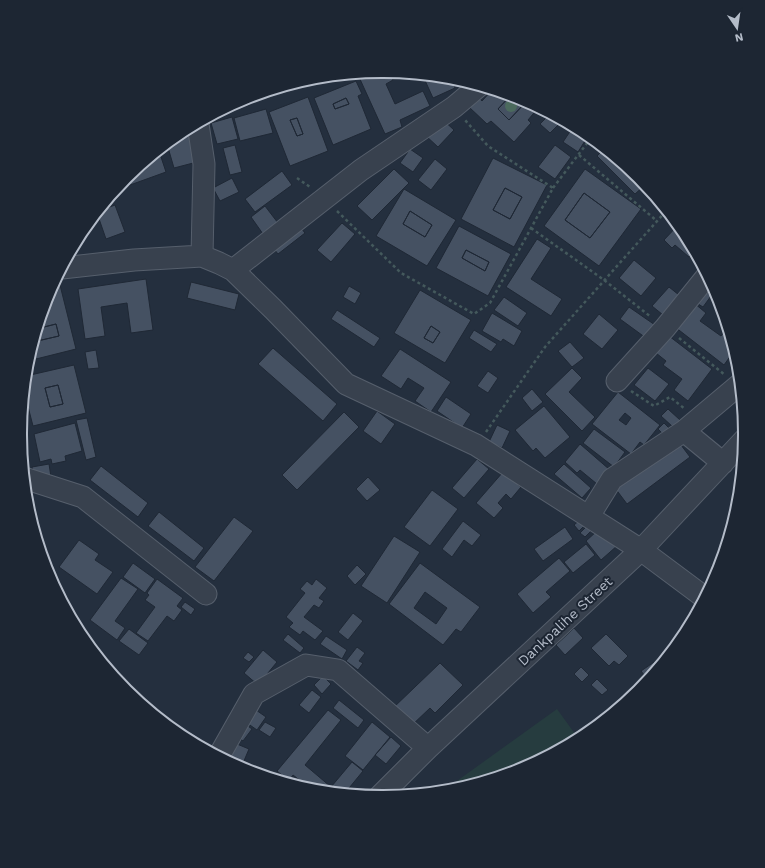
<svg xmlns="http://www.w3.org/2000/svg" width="765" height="868" font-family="'Work Sans',sans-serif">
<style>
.green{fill:#263c3f}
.building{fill:#455162;stroke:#1f2835;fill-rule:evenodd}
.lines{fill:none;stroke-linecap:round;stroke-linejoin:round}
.minor-casing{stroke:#565f6c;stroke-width:23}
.path{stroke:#44595c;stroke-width:2.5;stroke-dasharray:3 3;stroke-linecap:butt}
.minor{stroke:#38414e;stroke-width:21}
.tree{fill:#4b6a5d}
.labels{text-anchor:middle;stroke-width:4;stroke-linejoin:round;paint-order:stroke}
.street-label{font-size:14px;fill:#b4bcc9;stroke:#1d2633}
.rim{fill:none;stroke:#b4bcc9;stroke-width:2}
</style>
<rect width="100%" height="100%" fill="#242f3e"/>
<path class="green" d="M 557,709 L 578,738 L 521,769 L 453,790 L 443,791 Z"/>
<path class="building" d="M 383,72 L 389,72 L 393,80 L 386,84 L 395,104 L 423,91 L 430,106 L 400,120 L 402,127 L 385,134 L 359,77 L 367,73 Z
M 350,75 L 329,80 L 328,77 Z
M 423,76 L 451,78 L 455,88 L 433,98 Z
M 456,79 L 467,83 L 463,87 Z
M 303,81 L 304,85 L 267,96 L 266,92 Z
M 356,81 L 362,94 L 358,96 L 371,129 L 333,145 L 314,98 ZM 346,98 L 349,104 L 335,109 L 333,104 Z
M 492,90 L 510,96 L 498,109 L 509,120 L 524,104 L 517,98 L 538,108 L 528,120 L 531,123 L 514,142 L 491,121 L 487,124 L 469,107 L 478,97 L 482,101 Z
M 262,94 L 263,96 L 250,100 L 249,97 Z
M 510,96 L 517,98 L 524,104 L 509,120 L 498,109 Z
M 308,97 L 328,151 L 290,166 L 269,112 ZM 297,118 L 303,134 L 297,136 L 290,120 Z
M 248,98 L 250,105 L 215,114 L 244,99 Z
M 346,98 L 349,104 L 335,109 L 333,104 Z
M 266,109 L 273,133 L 240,141 L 234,118 Z
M 550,114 L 562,121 L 550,133 L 540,124 Z
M 232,117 L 238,139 L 217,144 L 211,123 Z
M 297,118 L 303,134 L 297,136 L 290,120 Z
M 441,118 L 454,130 L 438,147 L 425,135 Z
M 573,127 L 588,136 L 578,152 L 563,142 Z
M 189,133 L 197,162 L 174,168 L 167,144 L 176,137 Z
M 235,145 L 242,172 L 230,175 L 223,148 Z
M 555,145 L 571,157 L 555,179 L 538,167 Z
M 410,149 L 423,158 L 413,172 L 400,163 Z
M 604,149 L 639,178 L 647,187 L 645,185 L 635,194 L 597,156 Z
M 159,151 L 166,172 L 119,189 L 126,178 Z
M 493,158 L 547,185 L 514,247 L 461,219 ZM 505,188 L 522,197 L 510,219 L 493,210 Z
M 435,159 L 447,169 L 431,190 L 418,180 Z
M 394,169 L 409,183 L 372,220 L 357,206 Z
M 585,169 L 641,209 L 599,266 L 544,226 ZM 584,193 L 610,212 L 590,238 L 565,220 Z
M 282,171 L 292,185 L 255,212 L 245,199 Z
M 232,178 L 239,192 L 220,201 L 213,188 Z
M 505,188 L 522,197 L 510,219 L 493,210 Z
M 404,189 L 456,220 L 427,266 L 376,236 ZM 410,211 L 432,225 L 425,237 L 403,224 Z
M 584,193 L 610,212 L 590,238 L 565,220 Z
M 115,205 L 125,232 L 106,239 L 97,213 L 99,211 Z
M 265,206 L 278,223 L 263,234 L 251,217 Z
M 410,211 L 432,225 L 425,237 L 403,224 Z
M 297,223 L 305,233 L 278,254 L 270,244 Z
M 342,223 L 355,234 L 331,262 L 317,250 Z
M 678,225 L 694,251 L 689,257 L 675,245 L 672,248 L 664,240 Z
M 459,226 L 511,254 L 488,296 L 436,268 ZM 466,250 L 489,262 L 485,271 L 462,258 Z
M 537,239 L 551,248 L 531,279 L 562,299 L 551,316 L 506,287 Z
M 466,250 L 489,262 L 485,271 L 462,258 Z
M 634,260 L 656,278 L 641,296 L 619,278 Z
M 58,277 L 76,349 L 28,361 L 33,342 L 59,336 L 56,324 L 40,328 L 39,323 L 48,295 Z
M 146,279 L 153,330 L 131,333 L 127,303 L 101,307 L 105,336 L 85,339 L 78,289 Z
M 191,282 L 239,294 L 235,310 L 187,298 Z
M 711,283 L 717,295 L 719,301 L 705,290 Z
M 349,286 L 361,293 L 355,304 L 343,297 Z
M 669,287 L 684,299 L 668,319 L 652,306 Z
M 420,290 L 471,320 L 445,363 L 394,333 ZM 431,326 L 440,332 L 433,343 L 424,338 Z
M 704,290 L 711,296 L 703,307 L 695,302 Z
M 504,297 L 527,313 L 518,326 L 494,310 Z
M 694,303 L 706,313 L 700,321 L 721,336 L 727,328 L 734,351 L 724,365 L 675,327 Z
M 629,307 L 655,325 L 646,338 L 620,319 Z
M 337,310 L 380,338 L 374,347 L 331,319 Z
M 492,313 L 522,331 L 514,346 L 503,339 L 501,342 L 482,331 Z
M 599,314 L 618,330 L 602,349 L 583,334 Z
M 39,323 L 40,328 L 56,324 L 59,336 L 33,342 Z
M 431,326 L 440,332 L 433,343 L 424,338 Z
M 474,330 L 497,344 L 491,352 L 469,338 Z
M 669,336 L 712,369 L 688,401 L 674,390 L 682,379 L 663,365 L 666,361 L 656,353 Z
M 570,342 L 584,358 L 572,367 L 558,351 Z
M 273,348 L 337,404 L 323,421 L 258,364 Z
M 400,349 L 451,382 L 431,412 L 415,401 L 424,388 L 408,378 L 401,389 L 381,376 Z
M 96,350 L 99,368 L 88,369 L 85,352 Z
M 74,365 L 86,413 L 33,426 L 24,391 L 26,376 ZM 58,385 L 63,404 L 50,407 L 45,388 Z
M 572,368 L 582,378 L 569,392 L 595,417 L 582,431 L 545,394 Z
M 648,368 L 669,384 L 655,401 L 634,385 Z
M 488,371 L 498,378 L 488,393 L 477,386 Z
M 58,385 L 63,404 L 50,407 L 45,388 Z
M 532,389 L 543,402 L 532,411 L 522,398 Z
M 618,392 L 660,425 L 644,445 L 640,442 L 631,454 L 592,424 ZM 625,413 L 631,418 L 626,425 L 619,420 Z
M 446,397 L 471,414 L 462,428 L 437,411 Z
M 544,406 L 570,437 L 545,458 L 536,448 L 533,451 L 515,430 Z
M 668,409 L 680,420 L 673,427 L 661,416 Z
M 377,411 L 395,424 L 381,444 L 363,431 Z
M 344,412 L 359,427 L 297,490 L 282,475 Z
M 87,418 L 96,457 L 86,460 L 76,420 Z
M 75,423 L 82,451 L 65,456 L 66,461 L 52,464 L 51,459 L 40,462 L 34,434 Z
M 664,423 L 671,430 L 665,436 L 658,429 Z
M 497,425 L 510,431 L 502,448 L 489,442 Z
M 594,429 L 625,452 L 614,467 L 583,443 Z
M 678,441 L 690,457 L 627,504 L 615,488 Z
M 580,444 L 610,470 L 597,484 L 580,470 L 577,473 L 565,462 Z
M 477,459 L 489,469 L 464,498 L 452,488 Z
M 49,464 L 51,477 L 33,475 L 32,467 Z
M 564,464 L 591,488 L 582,498 L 554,474 Z
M 101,466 L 148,503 L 138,517 L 90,480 Z
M 503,472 L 521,487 L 511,499 L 506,494 L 498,503 L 503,508 L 494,518 L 476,503 Z
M 368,477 L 380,490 L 367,501 L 356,489 Z
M 432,490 L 458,509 L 430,546 L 404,527 Z
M 159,512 L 204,548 L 194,561 L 148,526 Z
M 234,517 L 253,531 L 214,581 L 195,567 Z
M 582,518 L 587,523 L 579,531 L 574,525 Z
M 463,521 L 481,535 L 472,546 L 464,540 L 452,557 L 442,549 Z
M 588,525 L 593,529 L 585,537 L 580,533 Z
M 565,527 L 573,539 L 543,561 L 534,549 Z
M 597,531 L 604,539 L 609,535 L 618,545 L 601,560 L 586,541 Z
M 394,536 L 420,552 L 387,603 L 361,586 Z
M 79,540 L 99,554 L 95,560 L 113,572 L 97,594 L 59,567 Z
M 586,544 L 595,555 L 573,573 L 564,562 Z
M 559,558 L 570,571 L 546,592 L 551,597 L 533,613 L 517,594 Z
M 133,563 L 155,579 L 145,593 L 123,577 Z
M 420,563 L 480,607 L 461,632 L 456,629 L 443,645 L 389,604 ZM 425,592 L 447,608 L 436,624 L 414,608 Z
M 357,565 L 366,574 L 355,585 L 347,576 Z
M 121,578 L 138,589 L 115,621 L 125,628 L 117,640 L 90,620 Z
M 157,579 L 183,598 L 177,606 L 182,610 L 174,621 L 167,616 L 148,641 L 136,633 L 155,607 L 145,600 L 149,595 L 147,593 Z
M 316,579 L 327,588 L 319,598 L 324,601 L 319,608 L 314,605 L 304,617 L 323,631 L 315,640 L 303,631 L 300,635 L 289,627 L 293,623 L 286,617 L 305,593 L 300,589 L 307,581 L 312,585 Z
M 185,602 L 195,609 L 191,615 L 181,607 Z
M 353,613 L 363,621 L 348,640 L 338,632 Z
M 574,628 L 583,638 L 565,655 L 556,645 Z
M 129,629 L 148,643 L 139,655 L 119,641 Z
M 288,634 L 304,648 L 300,653 L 283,640 Z
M 606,634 L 628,656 L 619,665 L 614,661 L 609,666 L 591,648 Z
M 326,636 L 347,650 L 342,659 L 320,644 Z
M 357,647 L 365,653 L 359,661 L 363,663 L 358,670 L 346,661 Z
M 673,649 L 648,680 L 641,671 Z
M 263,650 L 277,662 L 258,685 L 244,673 Z
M 248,652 L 254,657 L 249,662 L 243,658 Z
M 440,663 L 463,685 L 435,713 L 430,708 L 410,727 L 392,709 Z
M 581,667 L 589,675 L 582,682 L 574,674 Z
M 323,676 L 331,684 L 322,694 L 314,685 Z
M 597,679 L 608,690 L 602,695 L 591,685 Z
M 312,690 L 321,697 L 309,713 L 299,705 Z
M 339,700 L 364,720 L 358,728 L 333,708 Z
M 256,710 L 266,717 L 257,730 L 247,723 Z
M 328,710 L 341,720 L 305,765 L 331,787 L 352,762 L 363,771 L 345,793 L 311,789 L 293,775 L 289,781 L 277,771 Z
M 265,722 L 276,728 L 270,737 L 259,730 Z
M 372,722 L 390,737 L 363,770 L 345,756 Z
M 245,724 L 252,729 L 243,741 L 236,736 Z
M 391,737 L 401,746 L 386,764 L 375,755 Z
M 237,744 L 249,749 L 241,768 L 229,761 Z"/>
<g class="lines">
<defs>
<path id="minor" d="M 198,124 L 204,164 L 202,256
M 62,268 L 134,260 L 202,256 L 219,263 L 233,270 L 273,309 L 346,384 L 476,445 L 641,550 L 704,597
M 233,270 L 361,170 L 454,107 L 479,86
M 617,381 L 665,328 L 707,276
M 684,431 L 723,463
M 24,478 L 83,497 L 206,594
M 589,516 L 612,479 L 684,431 L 740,384
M 219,756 L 254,694 L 306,665 L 338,670 L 428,748
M 380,796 L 428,748 L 641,550 L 745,439"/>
</defs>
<use href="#minor" class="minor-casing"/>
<path class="path" d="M 579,155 L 657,221
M 297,178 L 310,187
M 553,188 L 591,138
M 337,211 L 401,273 L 474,314 L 490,303 L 553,188 L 488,146 L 465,120
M 531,228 L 604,280 L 651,317
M 679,338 L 725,375
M 631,391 L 654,406 L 670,397 L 685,409
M 486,432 L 545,347 L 666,211"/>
<use href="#minor" class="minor"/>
</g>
<circle class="tree" cx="511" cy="106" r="6"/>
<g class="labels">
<g class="street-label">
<text transform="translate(565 621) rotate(-43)" y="5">Dankpalihe Street</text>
</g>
</g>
<path d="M0 0H765V868H0ZM382 78H383A355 355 0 0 1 738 433V435A355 355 0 0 1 383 790H382A355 355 0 0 1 27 435V433A355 355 0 0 1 382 78Z" fill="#1d2633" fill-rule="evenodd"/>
<path class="rim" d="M382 78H383A355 355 0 0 1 738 433V435A355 355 0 0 1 383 790H382A355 355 0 0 1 27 435V433A355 355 0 0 1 382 78Z"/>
<g transform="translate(737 28) rotate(167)" stroke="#1d2633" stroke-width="3" paint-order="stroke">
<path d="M0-3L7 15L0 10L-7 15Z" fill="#b4bcc9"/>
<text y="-6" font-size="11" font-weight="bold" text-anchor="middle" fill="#b4bcc9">N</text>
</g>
</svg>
